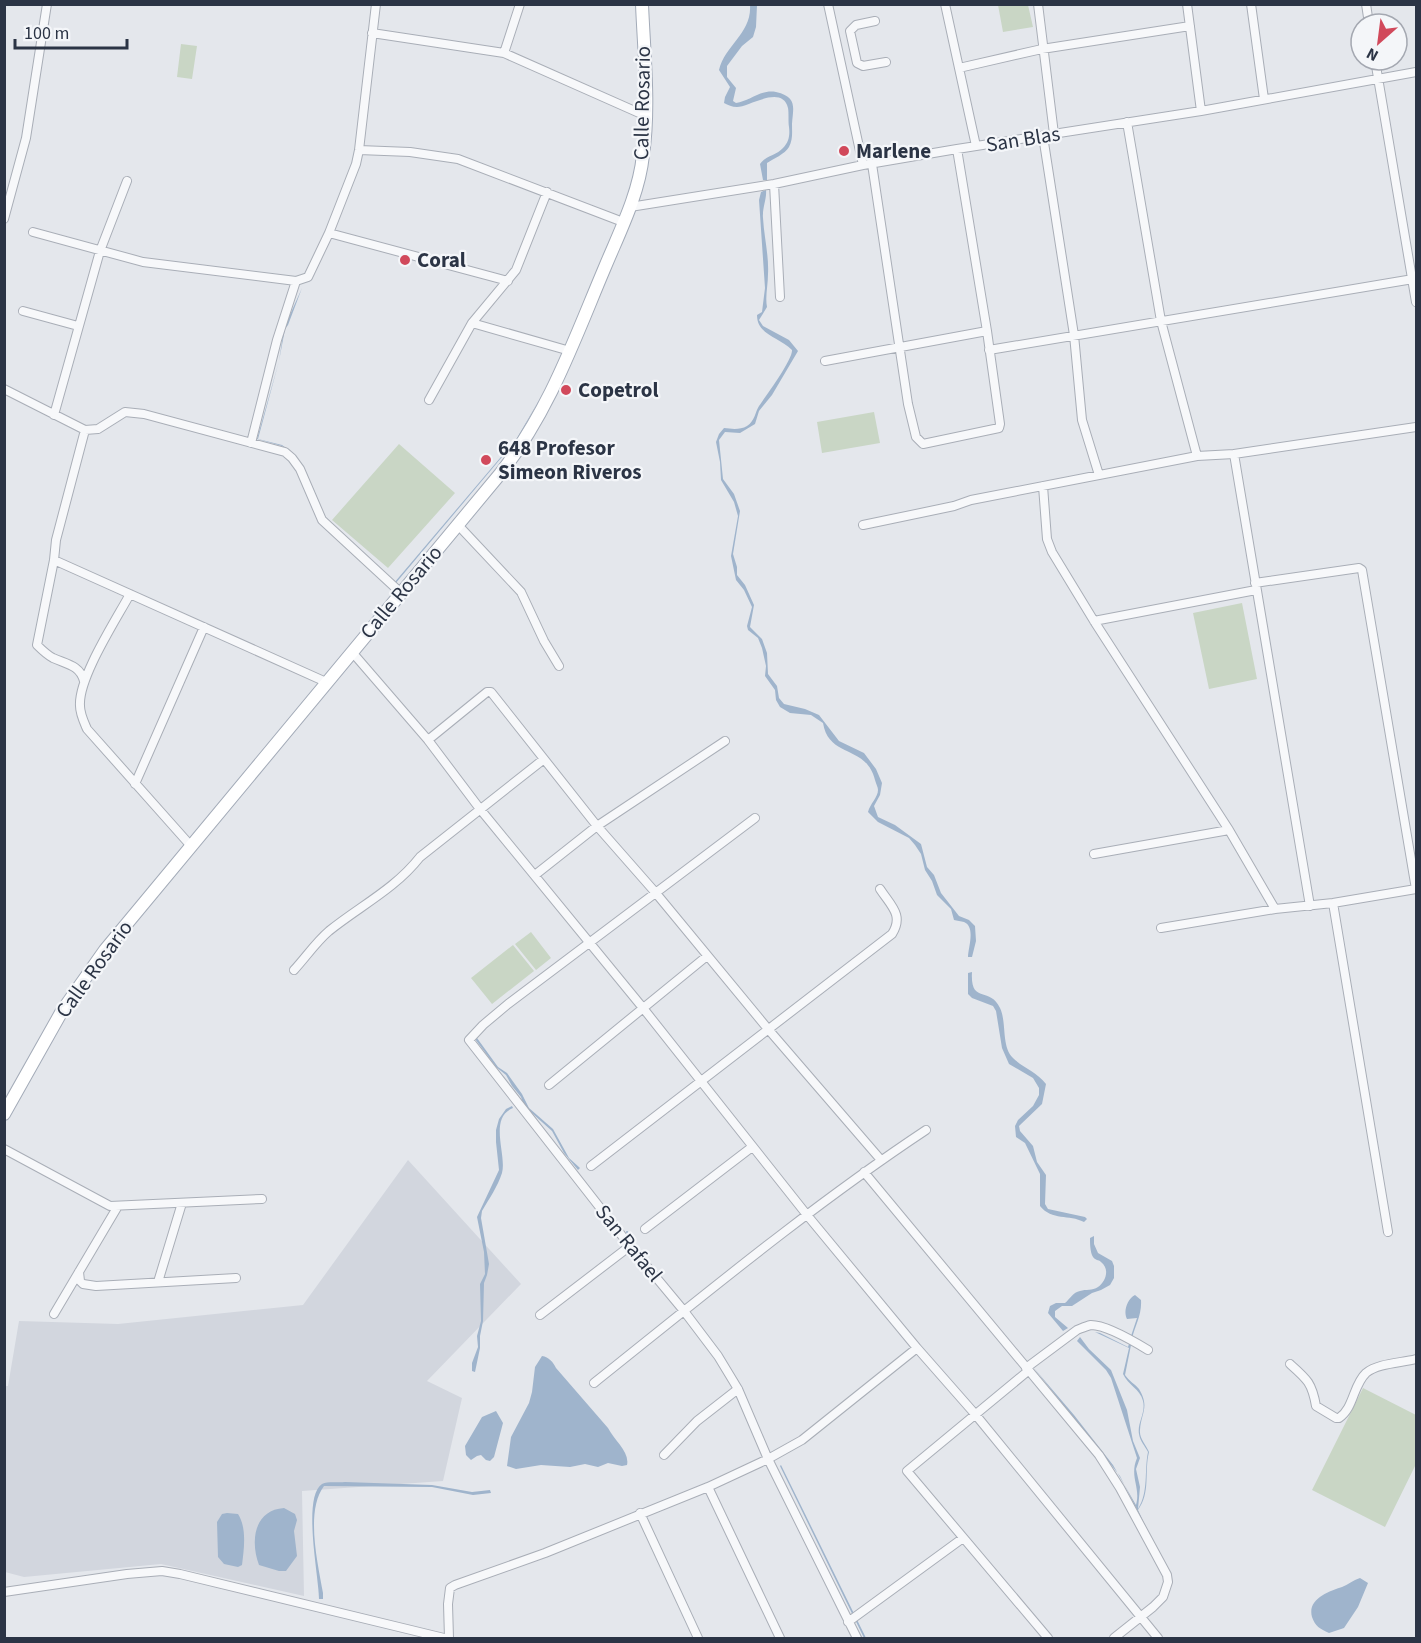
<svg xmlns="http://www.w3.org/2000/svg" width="1421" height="1643" font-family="'Source Sans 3',sans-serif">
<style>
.built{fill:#d2d6de}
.green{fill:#c9d6c5}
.water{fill:#9fb4cc}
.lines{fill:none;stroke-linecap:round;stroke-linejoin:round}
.stream{stroke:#9fb4cc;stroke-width:2}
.minor-casing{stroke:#a9aeb7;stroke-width:10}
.primary-casing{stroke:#a3abb8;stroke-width:14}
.minor{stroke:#f7f8fa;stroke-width:8}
.primary{stroke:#fff;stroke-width:12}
.poi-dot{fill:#d1495b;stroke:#f4f6f9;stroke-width:2}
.labels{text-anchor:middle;stroke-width:4.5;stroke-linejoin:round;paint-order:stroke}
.street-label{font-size:21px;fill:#2b3445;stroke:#f4f6f9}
.poi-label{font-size:21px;font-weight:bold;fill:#2b3445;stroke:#f4f6f9;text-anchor:start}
</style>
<rect width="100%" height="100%" fill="#e4e7ec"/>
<path class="built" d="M 408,1160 L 521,1284 L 427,1381 L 462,1398 L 443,1481 L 302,1491 L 304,1596 L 161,1564 L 24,1577 L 5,1572 L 4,1386 L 8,1386 L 19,1321 L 118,1324 L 303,1305 Z"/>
<path class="green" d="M 998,5 L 1028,5 L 1033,27 L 1003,32 Z
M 181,44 L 197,46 L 192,79 L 177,77 Z
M 874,412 L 880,443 L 822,453 L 817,422 Z
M 399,444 L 455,493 L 388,568 L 332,520 Z
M 1242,603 L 1257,679 L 1209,689 L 1193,613 Z
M 531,932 L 551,958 L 536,970 L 515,944 Z
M 513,945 L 534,971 L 492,1004 L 471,978 Z
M 1363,1388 L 1416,1415 L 1416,1464 L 1385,1527 L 1312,1490 Z"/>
<path class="water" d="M 750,5 L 757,5 L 756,27 L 753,37 L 742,46 L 727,66 L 727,77 L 736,88 L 733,101 L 736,103 C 750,101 761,89 776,92 C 798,97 793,108 792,124 C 792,133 793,139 789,147 C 785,154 773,159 767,163 L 767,180 L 763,180 L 760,164 C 765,156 777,155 783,148 C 789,142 790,135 789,127 C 788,121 789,113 788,108 C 782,84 749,107 737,107 C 732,107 728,105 724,103 L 725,97 L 730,87 L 719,70 C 725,45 752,33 750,5 Z
M 766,190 C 767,198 762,209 763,218 C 764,237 769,255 768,274 C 768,285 765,297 767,307 L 759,320 L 763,326 L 789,340 L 798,351 L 772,395 L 759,411 L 755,424 L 740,433 L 725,432 L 719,440 L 723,479 L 734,494 L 740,511 L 733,554 L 737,567 L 737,575 L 745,585 L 754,605 L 750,627 L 762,639 L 767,653 L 768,674 L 777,686 L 779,698 L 784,704 L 805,709 L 819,715 L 839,741 L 864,753 L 876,769 L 882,783 L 880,795 L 874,806 L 878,817 L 895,825 L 921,844 L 927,867 L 934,875 L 941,893 L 959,916 L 969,920 L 975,926 L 976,941 L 972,957 L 968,957 C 968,948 976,927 964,922 C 961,921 957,921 954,920 L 951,909 L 937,895 L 932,881 L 925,870 L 921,854 L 915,845 L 909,838 L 878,822 L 868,812 C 870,804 878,797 878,790 C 878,787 876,784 875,780 C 866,744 829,759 823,723 L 811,715 L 790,713 L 780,707 L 776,700 L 775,690 L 765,676 L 766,666 L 762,648 L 758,638 L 748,630 L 747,626 L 752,607 L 744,590 L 736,580 L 731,556 L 738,516 L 734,502 L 721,480 L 720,462 L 716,442 L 719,434 L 724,428 C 732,429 740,430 747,426 C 755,421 755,412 759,406 C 766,396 793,359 792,350 C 779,337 757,335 757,315 L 762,312 L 765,288 L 759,200 L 761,192 Z
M 302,288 L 288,325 L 285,329 L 279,361 L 258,439 L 282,445 L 294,454 L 314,490 L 325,519 L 394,583 L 517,438 L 542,395 L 518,438 L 395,584 L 325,520 L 313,490 L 293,454 L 282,446 L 257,439 L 279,361 L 284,328 Z
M 972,972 C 970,1005 990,986 1000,1008 C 1007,1023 1001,1046 1013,1058 C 1023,1068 1037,1072 1046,1084 L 1042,1104 L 1019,1126 L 1020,1131 L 1033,1146 L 1037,1162 L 1046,1175 L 1045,1204 L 1048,1209 L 1085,1217 L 1087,1219 L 1084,1222 C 1069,1214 1052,1221 1040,1206 L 1040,1174 L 1025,1143 L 1016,1137 L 1015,1126 L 1018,1120 L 1033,1106 L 1039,1095 L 1039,1088 L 1033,1078 L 1009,1064 L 1002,1048 L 996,1011 L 993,1006 L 972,998 L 968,994 L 968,973 Z
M 477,1038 L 498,1067 L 507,1073 L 522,1094 L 529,1108 L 553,1129 L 569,1158 L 580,1168 L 578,1170 L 564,1153 L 552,1131 L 524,1106 L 521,1097 L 512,1086 L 506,1075 L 496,1067 L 475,1039 Z
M 512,1106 L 513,1108 C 488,1118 507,1155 502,1173 C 498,1186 489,1199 482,1211 L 481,1218 L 489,1264 L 487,1275 L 484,1283 L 483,1321 L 480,1336 L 480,1348 L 475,1372 L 472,1371 L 472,1363 L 478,1347 L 477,1336 L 481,1321 L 480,1284 L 485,1274 L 484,1252 L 477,1217 L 499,1170 L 496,1142 L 496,1130 L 499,1119 L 506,1109 Z
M 1094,1236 L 1094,1244 L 1098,1253 L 1112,1261 L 1114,1266 L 1114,1278 L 1110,1285 L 1101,1290 L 1092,1293 L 1072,1306 L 1062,1306 L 1055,1311 L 1055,1317 L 1068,1328 L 1063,1331 L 1048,1313 L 1050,1306 L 1056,1303 L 1065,1303 C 1070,1299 1073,1292 1080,1291 C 1086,1289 1092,1291 1098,1287 C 1106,1281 1110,1269 1101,1262 C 1098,1259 1096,1261 1093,1257 C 1090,1252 1090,1243 1090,1238 Z
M 1135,1295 L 1141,1300 C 1142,1315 1135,1325 1132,1339 L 1098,1321 L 1131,1336 L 1137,1318 L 1127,1319 C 1123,1312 1127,1299 1135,1295 Z
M 1095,1332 L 1100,1333 L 1128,1347 L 1129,1344 L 1131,1345 L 1125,1375 C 1129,1381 1135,1384 1139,1389 C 1150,1407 1141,1413 1140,1430 C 1139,1438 1146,1445 1149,1452 C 1144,1472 1151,1492 1138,1510 L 1151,1538 L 1120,1476 L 1033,1367 L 1074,1415 L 1113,1465 L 1136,1505 C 1141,1487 1129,1477 1137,1458 L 1111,1378 L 1106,1370 L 1077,1341 L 1080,1337 L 1089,1349 L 1111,1370 L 1127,1410 L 1133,1441 L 1140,1458 L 1136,1469 L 1140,1487 L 1138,1509 C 1149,1491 1144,1471 1148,1452 C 1145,1446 1140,1441 1139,1434 C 1137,1423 1146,1413 1143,1401 C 1140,1389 1128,1385 1123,1374 L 1129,1348 Z
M 542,1356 C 549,1357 553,1362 556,1368 L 608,1428 C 614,1440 630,1452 627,1465 L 622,1466 L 608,1463 L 598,1467 L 585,1464 L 570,1467 L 541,1465 L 516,1469 L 507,1466 L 511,1437 L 529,1403 L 532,1392 L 535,1367 Z
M 496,1411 L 503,1423 L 494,1457 L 490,1461 L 486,1460 L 481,1455 L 477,1456 L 471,1460 L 466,1455 L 465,1446 L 482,1417 Z
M 781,1465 L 866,1638 L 864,1638 L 780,1466 Z
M 345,1482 L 432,1485 L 472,1492 L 490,1490 L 491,1493 L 473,1495 L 432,1487 L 324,1486 C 305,1511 318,1564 323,1593 L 323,1599 L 319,1599 C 319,1577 302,1497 322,1484 C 328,1481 338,1483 345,1482 Z
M 284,1508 L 295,1514 L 297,1520 L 294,1531 L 297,1556 L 286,1571 L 279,1571 L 259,1565 C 250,1541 254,1510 284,1508 Z
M 227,1513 L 238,1514 C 247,1528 244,1549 242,1565 L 238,1567 L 224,1564 L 218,1557 L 217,1522 L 222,1514 Z
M 1360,1578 L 1368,1583 L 1358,1607 L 1344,1628 L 1329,1633 C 1320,1629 1315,1626 1312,1617 C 1307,1599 1329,1591 1342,1587 C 1348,1585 1353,1580 1360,1578 Z"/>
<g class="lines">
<path class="stream" d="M 627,1232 L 632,1238"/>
<defs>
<path id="minor" d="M 828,4 L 863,165
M 945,4 L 976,146
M 1038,4 L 1054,134
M 1187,4 L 1201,111
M 1251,4 L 1264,99
M 1366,4 L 1369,24
M 875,21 L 856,25 L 850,31 L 857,63 L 863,66 L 886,62
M 372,33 L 504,53 L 646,116
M 504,53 L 520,4
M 1375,60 L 1416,302
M 959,68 L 1042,49 L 1190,26
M 1127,122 L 1161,321 L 1197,456
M 1043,136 L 1074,335 L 1082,420 L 1099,475
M 359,150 L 410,152 L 458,159 L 623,222
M 872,164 L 908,404 L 916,437 L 923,444 L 999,428 L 1000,424 L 987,331 L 957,149
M 774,184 L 780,297
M 630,207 L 774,184 L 863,165 L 957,149 L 1201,111 L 1416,72
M 4,219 L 26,138 L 47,4
M 33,232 L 143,262 L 296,281 L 308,277 L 329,233 L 356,164 L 359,150 L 376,4
M 329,233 L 508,281
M 23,311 L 78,326
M 472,323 L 570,351
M 989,350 L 1413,279
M 825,361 L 987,331
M 4,389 L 85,430 L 98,429 L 125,412 L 144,414 L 285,452 L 292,458 L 300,469 L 322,520 L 401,593
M 429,400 L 472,323 L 516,270 L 547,192
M 54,415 L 100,251 L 127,181
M 251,443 L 277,340 L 296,281
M 1234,454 L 1310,906
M 1043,486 L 1047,539 L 1052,552 L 1094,621 L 1229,830 L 1275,909
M 458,525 L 521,592 L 544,641 L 559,666
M 863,525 L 954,506 L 971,500 L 1197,456 L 1234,454 L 1416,427
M 54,560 L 326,682
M 1255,583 L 1359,568 L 1362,570 L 1416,889
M 130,594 C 116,620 78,678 80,706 C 80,714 84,722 87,729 L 191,846
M 1094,621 L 1256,590
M 352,652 L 428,740 L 480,809 L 643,1008 L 807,1215 L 917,1348 L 975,1414 L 1158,1638
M 84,681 C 80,665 66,664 53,658 C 47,655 42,650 37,645 L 54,560 L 56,540 L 85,430
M 428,740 L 487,692 L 491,692 L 597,826 L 655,892 L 768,1029 L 881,1160
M 135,784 L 204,627
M 755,818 L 508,1004 L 483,1025 L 469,1040 L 630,1246 L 684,1311 L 718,1356 L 738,1389 L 768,1459 L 857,1638
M 1094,854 L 1229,830
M 535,875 L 597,826 L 725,741
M 1333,903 L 1388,1232
M 1161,928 L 1275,909 L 1333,903 L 1416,889
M 294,970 C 306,957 316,942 329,931 C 360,906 395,889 420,857 L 544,759
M 549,1085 L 707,956
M 4,1149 L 110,1206 L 262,1199
M 591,1166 L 892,934 C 904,915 891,906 880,889
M 864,1172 L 1099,1455 L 1120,1488 L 1167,1575 L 1168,1582 L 1163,1597 L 1153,1607 L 1114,1638
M 645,1229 L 752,1147
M 79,1272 L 80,1281 L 83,1284 L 96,1286 L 236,1278
M 158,1282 L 182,1203
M 54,1314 L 118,1206
M 540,1315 L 630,1246
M 1290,1364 C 1307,1379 1312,1383 1316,1406 L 1336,1418 L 1339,1418 C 1354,1408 1353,1385 1366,1373 C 1378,1363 1402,1363 1416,1359
M 1026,1368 L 1077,1330 C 1082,1328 1086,1326 1091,1325 C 1106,1325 1135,1342 1148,1350
M 1028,1371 L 907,1471 L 1048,1638
M 594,1383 C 703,1296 810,1207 926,1130
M 664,1455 L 697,1421 L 738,1389
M 708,1487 L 780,1638
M 640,1513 L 698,1638
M 4,1592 L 127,1574 L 162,1571 L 180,1574 L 444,1638
M 848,1622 L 963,1538
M 449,1638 L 448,1604 L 450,1588 L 455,1585 L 545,1553 L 708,1487 L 768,1459 L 802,1440 L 917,1348"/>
<path id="primary" d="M 4,1114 L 62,1011 L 105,950 L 500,474 C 550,410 574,340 605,267 C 620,231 639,194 643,155 C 650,106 644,54 642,4"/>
</defs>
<use href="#minor" class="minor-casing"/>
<use href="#primary" class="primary-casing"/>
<use href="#minor" class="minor"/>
<use href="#primary" class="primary"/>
</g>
<g class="poi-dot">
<circle cx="844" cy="151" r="6"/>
<circle cx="405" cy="260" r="6"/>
<circle cx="566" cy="390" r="6"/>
<circle cx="486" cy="460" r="6"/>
</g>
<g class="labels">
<g class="street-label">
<text transform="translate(642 103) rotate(-89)" y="7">Calle Rosario</text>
<text transform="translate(1023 139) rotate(-9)" y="7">San Blas</text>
<text transform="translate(401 592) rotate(-50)" y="7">Calle Rosario</text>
<text transform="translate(94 969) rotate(-54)" y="7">Calle Rosario</text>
<text transform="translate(629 1243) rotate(51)" y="7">San Rafael</text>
</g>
<g class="poi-label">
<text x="856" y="158">Marlene</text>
<text x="417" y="267">Coral</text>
<text x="578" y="397">Copetrol</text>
<text x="498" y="455">648 Profesor<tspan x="498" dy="24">Simeon Riveros</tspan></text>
</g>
</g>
<rect width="1421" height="1643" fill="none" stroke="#2b3445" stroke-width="12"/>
<g transform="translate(1379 42) rotate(208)"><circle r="28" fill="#f4f6f9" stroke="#a4a8b1" stroke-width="1.5"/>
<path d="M0-4.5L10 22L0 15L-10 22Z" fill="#d1495b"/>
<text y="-9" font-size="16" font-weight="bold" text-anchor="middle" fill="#2b3445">N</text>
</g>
<path d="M15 39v9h112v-9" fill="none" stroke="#2b3445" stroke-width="3"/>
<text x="24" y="39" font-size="18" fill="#2b3445" stroke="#f4f6f9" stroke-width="4.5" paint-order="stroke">100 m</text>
</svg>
